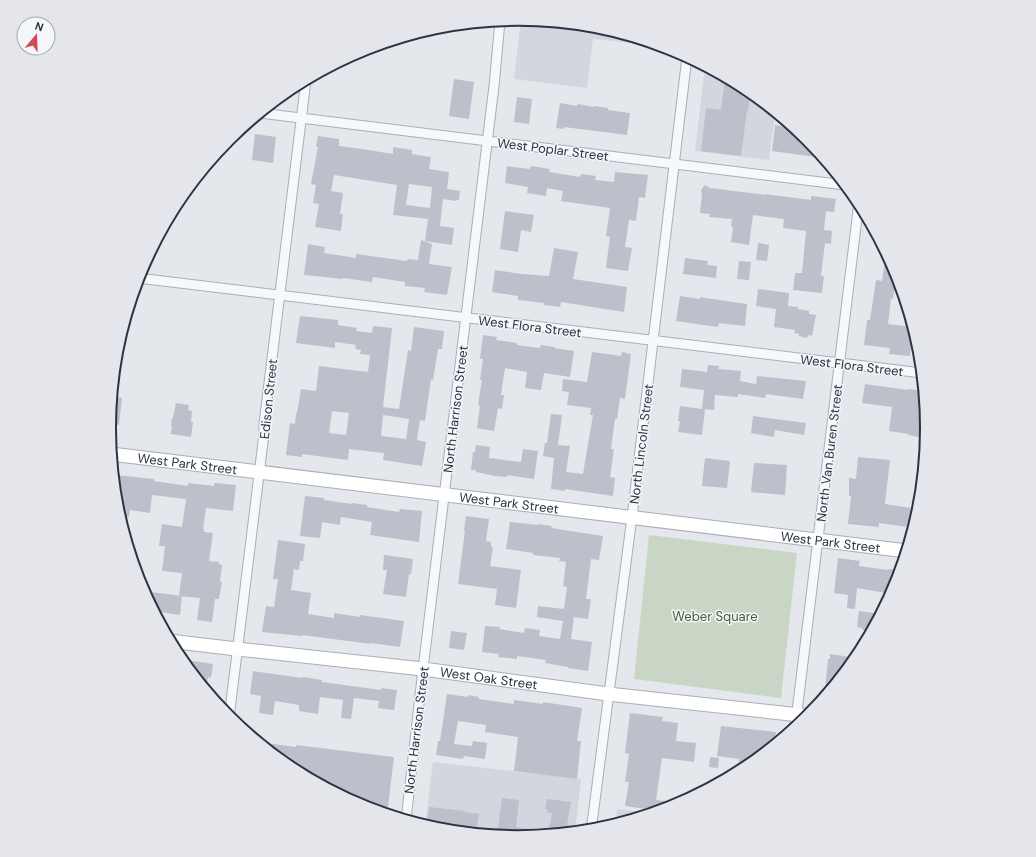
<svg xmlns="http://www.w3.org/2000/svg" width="1036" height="857" font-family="'DM Sans',sans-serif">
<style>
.built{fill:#d2d6de}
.green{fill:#c9d6c5}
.building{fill:#bbc0ca;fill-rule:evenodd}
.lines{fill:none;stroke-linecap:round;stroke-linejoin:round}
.street-casing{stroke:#a9aeb7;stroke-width:11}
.secondary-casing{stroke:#a9aeb7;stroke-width:15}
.street{stroke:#f7f8fa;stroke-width:9}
.secondary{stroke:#fff;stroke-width:13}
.labels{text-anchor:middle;stroke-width:3;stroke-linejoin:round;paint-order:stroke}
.street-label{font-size:13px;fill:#2b3445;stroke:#f4f6f9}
.park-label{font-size:13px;fill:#3f6138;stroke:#f4f6f9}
.rim{fill:none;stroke:#2b3445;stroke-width:2}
</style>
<rect width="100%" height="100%" fill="#e4e7ec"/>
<path class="built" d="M 521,19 L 598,27 L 643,40 L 642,44 L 593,39 L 587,88 L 514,79 Z
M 705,66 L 746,88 L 775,112 L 769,160 L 695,151 Z
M 433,762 L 581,779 L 575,832 L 518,838 L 438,830 L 425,826 Z
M 617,809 L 654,813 L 616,825 Z"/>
<path class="green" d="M 649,535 L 797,553 L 781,698 L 634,679 Z"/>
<path class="building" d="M 454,79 L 474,82 L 469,119 L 449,116 Z
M 725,80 L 734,82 L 746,88 L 750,92 L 748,111 L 747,111 L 741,156 L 701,151 L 706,108 L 721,110 Z
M 517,97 L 532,99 L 529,124 L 514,122 Z
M 560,103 L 577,106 L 578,104 L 594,107 L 594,106 L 608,108 L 608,110 L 630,113 L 627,135 L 564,127 L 564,129 L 556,128 Z
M 775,125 L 794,128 L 808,139 L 823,158 L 772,151 Z
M 255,134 L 276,137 L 273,163 L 252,160 Z
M 318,136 L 339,139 L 339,146 L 362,149 L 393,154 L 393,147 L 412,150 L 412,154 L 431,157 L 429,169 L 449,172 L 447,189 L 460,191 L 459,200 L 456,200 L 456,201 L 443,199 L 440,226 L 454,228 L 452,245 L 425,241 L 428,219 L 393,215 L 397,185 L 334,175 L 331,191 L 343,193 L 340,214 L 343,214 L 341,231 L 315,227 L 319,204 L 313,203 L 316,185 L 311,184 L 318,147 L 316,147 ZM 409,184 L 432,187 L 430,208 L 406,205 Z
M 507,166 L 530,169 L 531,166 L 550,169 L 549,172 L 580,177 L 581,174 L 596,176 L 595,180 L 614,182 L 615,172 L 648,175 L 645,198 L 639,197 L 636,221 L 629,220 L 625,247 L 632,248 L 628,271 L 606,268 L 610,237 L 606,236 L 610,208 L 561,201 L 563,191 L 547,188 L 546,196 L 527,193 L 528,187 L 505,183 Z
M 705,185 L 710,188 L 765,195 L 765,194 L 811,200 L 811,196 L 836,199 L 834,212 L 826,211 L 824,230 L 832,231 L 831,244 L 825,243 L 821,276 L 824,276 L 822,293 L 793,290 L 795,273 L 802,273 L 806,231 L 783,228 L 784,219 L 753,215 L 749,245 L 731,242 L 733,227 L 731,226 L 732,219 L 709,217 L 710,214 L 700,213 L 702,194 L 701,190 Z
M 505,211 L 534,215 L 531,232 L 521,230 L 518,252 L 500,249 Z
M 421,240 L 432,244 L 429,264 L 452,267 L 447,295 L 424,292 L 425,288 L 405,286 L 405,282 L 373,277 L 372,282 L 343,278 L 343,279 L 304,275 L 308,244 L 325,247 L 324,253 L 356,258 L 356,254 L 407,261 L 408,259 L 418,260 Z
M 758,243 L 769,245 L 767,261 L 756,260 Z
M 554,248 L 578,252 L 573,279 L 627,287 L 624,312 L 561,302 L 560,307 L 544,305 L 544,303 L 518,300 L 518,296 L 492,292 L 495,270 L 521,274 L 549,276 Z
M 886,253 L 897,273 L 893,299 L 891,298 L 888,324 L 913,327 L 918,344 L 911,343 L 910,356 L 889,354 L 890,348 L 864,345 L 867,320 L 870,320 L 876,280 L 882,281 Z
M 685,258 L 708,261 L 707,265 L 717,266 L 716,278 L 683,274 Z
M 739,261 L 751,262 L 749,280 L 737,279 Z
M 758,289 L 789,293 L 788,306 L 798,307 L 798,309 L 809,311 L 809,314 L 816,315 L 812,336 L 808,335 L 807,338 L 799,336 L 799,334 L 794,333 L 795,330 L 774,327 L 776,309 L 756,306 Z
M 680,296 L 700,299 L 700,297 L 705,298 L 747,304 L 745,326 L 719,323 L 718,327 L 676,321 Z
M 300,316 L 338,320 L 338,325 L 357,328 L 356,331 L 372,333 L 373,326 L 392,328 L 383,407 L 399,409 L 408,350 L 411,351 L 414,327 L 444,331 L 442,349 L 438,349 L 433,380 L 431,379 L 425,421 L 420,420 L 417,440 L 426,442 L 422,466 L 383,460 L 384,453 L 349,449 L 348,460 L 302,454 L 302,457 L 286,455 L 290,423 L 295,424 L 296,413 L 297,413 L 301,389 L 316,391 L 319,366 L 368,372 L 370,355 L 360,354 L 361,350 L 355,349 L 356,345 L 335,342 L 335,348 L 296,343 ZM 332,411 L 349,413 L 346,435 L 329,433 ZM 383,415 L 409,419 L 406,439 L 381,436 Z
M 483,335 L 497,337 L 496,340 L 517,343 L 517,345 L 540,348 L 541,345 L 555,347 L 554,348 L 574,351 L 570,377 L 544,373 L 541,390 L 525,388 L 527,372 L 505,368 L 501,395 L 504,395 L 502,409 L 498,408 L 494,431 L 477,428 L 480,406 L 478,405 L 482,380 L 480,380 L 483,359 L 480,359 Z
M 592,352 L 621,356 L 622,352 L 631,354 L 625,399 L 620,398 L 617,419 L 615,419 L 611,449 L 614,449 L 610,477 L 615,478 L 613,496 L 565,489 L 565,491 L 551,489 L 554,458 L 543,456 L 545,443 L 547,443 L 551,414 L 562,415 L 558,445 L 570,446 L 566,472 L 583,474 L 593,415 L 590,415 L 591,408 L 567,405 L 569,392 L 562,391 L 563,379 L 587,382 Z
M 708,365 L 719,366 L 718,369 L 741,371 L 740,381 L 756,384 L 757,376 L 806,381 L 803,399 L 766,394 L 765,398 L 738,394 L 738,397 L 715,395 L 714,410 L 703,409 L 705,409 L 702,435 L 678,432 L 680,421 L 678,421 L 680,406 L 702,409 L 704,390 L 680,387 L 682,369 L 707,372 Z
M 865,384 L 908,390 L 909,389 L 924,391 L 924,395 L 920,424 L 926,425 L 924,438 L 908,435 L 909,434 L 889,431 L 892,407 L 862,403 Z
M 112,397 L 122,398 L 119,425 L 109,424 Z
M 176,403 L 189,405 L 188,410 L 192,411 L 191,422 L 193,422 L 191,437 L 171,434 L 172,427 L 171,426 L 172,418 L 173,418 Z
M 753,416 L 806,423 L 804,435 L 775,430 L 774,437 L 751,433 Z
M 476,445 L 490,447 L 489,458 L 521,462 L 523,449 L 538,451 L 534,479 L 507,475 L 507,477 L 495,476 L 476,472 L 476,470 L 471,470 L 473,452 L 475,452 Z
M 858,457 L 890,460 L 885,504 L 911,508 L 908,527 L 879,523 L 879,527 L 848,524 L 851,496 L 849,496 L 849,478 L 856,479 Z
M 705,458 L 730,461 L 727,488 L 702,486 Z
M 754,463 L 787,465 L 785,495 L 751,492 Z
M 115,475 L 154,479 L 154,481 L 188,486 L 188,483 L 214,486 L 214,483 L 236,485 L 233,511 L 206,508 L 203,529 L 204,529 L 204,532 L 213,533 L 209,561 L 219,562 L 219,564 L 222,565 L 220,582 L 222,582 L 219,599 L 215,599 L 212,622 L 197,620 L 200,598 L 179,596 L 182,573 L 162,571 L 165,546 L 159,546 L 162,524 L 182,527 L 186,499 L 152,495 L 150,513 L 130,510 L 129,517 L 121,516 L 123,499 L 115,498 L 114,485 Z
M 305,496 L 324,498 L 324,500 L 352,504 L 352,503 L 367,505 L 367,507 L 399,512 L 400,509 L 422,511 L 419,542 L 370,535 L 372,522 L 341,517 L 340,525 L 322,522 L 320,538 L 300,536 Z
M 466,516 L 489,519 L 486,541 L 491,542 L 491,547 L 493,547 L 490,566 L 521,570 L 516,608 L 495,605 L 497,589 L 458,584 L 465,531 L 464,531 Z
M 510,522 L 537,525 L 537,524 L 552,526 L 551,528 L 603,536 L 599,560 L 591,559 L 586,599 L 591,599 L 588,619 L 574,617 L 571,639 L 592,642 L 588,671 L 568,668 L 568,667 L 545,663 L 546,660 L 517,656 L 517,659 L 498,657 L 499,654 L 482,652 L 485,626 L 500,627 L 499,629 L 524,633 L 525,628 L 540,630 L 539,636 L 560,639 L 563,621 L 537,617 L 538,606 L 564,609 L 567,587 L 563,586 L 566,562 L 559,561 L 560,558 L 533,555 L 533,553 L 506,549 Z
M 278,540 L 305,544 L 303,561 L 300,561 L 299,570 L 294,569 L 291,590 L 311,593 L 308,614 L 334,618 L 334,613 L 360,617 L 360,615 L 404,621 L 400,647 L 371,643 L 371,644 L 302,635 L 302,636 L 262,632 L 266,606 L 274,607 L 278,579 L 273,579 Z
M 384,555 L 413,559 L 411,574 L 409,574 L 406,597 L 383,594 L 387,570 L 383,570 Z
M 838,558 L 860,561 L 859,566 L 888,570 L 888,569 L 901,570 L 896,585 L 892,594 L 857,588 L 855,609 L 847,608 L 848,595 L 834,593 Z
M 143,591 L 182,596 L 180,615 L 153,611 Z
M 859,611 L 881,614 L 871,633 L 864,632 L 864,630 L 862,630 L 862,628 L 857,627 Z
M 451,631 L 467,633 L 464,650 L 449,648 Z
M 830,654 L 857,658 L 824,699 L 828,659 L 830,659 Z
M 180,659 L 213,664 L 211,678 L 208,677 L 206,691 Z
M 253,671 L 303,678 L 303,677 L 322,680 L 322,682 L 381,690 L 381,688 L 397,690 L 394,710 L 378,708 L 379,701 L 354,698 L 351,719 L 341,718 L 343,700 L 320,697 L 318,714 L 299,711 L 299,705 L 275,701 L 273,715 L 259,713 L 261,696 L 250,694 Z
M 447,694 L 468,697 L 468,695 L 479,697 L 479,699 L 514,704 L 514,700 L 543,704 L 543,702 L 582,708 L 577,741 L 581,741 L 577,779 L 514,771 L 518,737 L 485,732 L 486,725 L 458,721 L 454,744 L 472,746 L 473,741 L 487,743 L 485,759 L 464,756 L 463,759 L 436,755 L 438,741 L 440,741 Z
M 630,713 L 663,717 L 662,721 L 678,723 L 676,741 L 696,743 L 694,762 L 662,758 L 656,800 L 681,803 L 674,807 L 660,811 L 625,806 L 629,782 L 625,782 L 629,754 L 625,753 Z
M 721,726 L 776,732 L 774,745 L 745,769 L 738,769 L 739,759 L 717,756 Z
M 258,742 L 296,747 L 296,745 L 394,757 L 387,815 L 361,807 L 290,769 Z
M 710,757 L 719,758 L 718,768 L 709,767 Z
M 502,798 L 519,800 L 516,827 L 547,832 L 547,835 L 518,838 L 497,836 Z
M 547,799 L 571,802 L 567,825 L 569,826 L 568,833 L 548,835 L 552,813 L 547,812 L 547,809 L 545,809 Z
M 429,807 L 465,811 L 465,812 L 479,814 L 476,834 L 436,829 L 427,827 Z"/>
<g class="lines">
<defs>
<path id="street" d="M 260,113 L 845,185
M 138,278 L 922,373
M 229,718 L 264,434 L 264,424 L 306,80
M 795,728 L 859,202
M 406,820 L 423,669 L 494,86 L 500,21
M 591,831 L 632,517 L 687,57"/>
<g id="secondary">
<path id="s1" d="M 111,454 L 907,551"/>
<path id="s2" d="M 169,641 L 237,649 L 423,669 L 608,694 L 809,716"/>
</g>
</defs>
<use href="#street" class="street-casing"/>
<use href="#secondary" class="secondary-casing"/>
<use href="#street" class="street"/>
<use href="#secondary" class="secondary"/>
</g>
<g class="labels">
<g class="street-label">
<text transform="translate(553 149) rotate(7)" y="5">West Poplar Street</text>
<text transform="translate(530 326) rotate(7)" y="5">West Flora Street</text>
<text transform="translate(852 365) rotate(7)" y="5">West Flora Street</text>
<text transform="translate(268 399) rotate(-84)" y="5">Edison Street</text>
<text transform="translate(455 409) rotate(-83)" y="5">North Harrison Street</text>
<text transform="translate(641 444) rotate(-83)" y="5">North Lincoln Street</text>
<text transform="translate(829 453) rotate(-83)" y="5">North Van Buren Street</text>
<text dy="5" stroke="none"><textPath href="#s1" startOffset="77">West Park Street</textPath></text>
<text dy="5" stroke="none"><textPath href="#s1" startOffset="401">West Park Street</textPath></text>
<text dy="5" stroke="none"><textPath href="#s1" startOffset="725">West Park Street</textPath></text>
<text dy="5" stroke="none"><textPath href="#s2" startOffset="322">West Oak Street</textPath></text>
<text transform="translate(416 730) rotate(-83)" y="5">North Harrison Street</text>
</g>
<g class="park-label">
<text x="715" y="621">Weber Square</text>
</g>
</g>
<path d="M0 0H1036V857H0ZM116 428a402 402 0 1 1 804 0a402 402 0 1 1-804 0Z" fill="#e4e6eb" fill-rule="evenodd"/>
<path class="rim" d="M116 428a402 402 0 1 1 804 0a402 402 0 1 1-804 0Z"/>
<g transform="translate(36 36) rotate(19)"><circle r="19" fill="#f4f6f9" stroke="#a4a8b1"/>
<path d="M0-3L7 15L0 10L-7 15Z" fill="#d1495b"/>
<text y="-6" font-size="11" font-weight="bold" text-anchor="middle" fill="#2b3445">N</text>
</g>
</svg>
